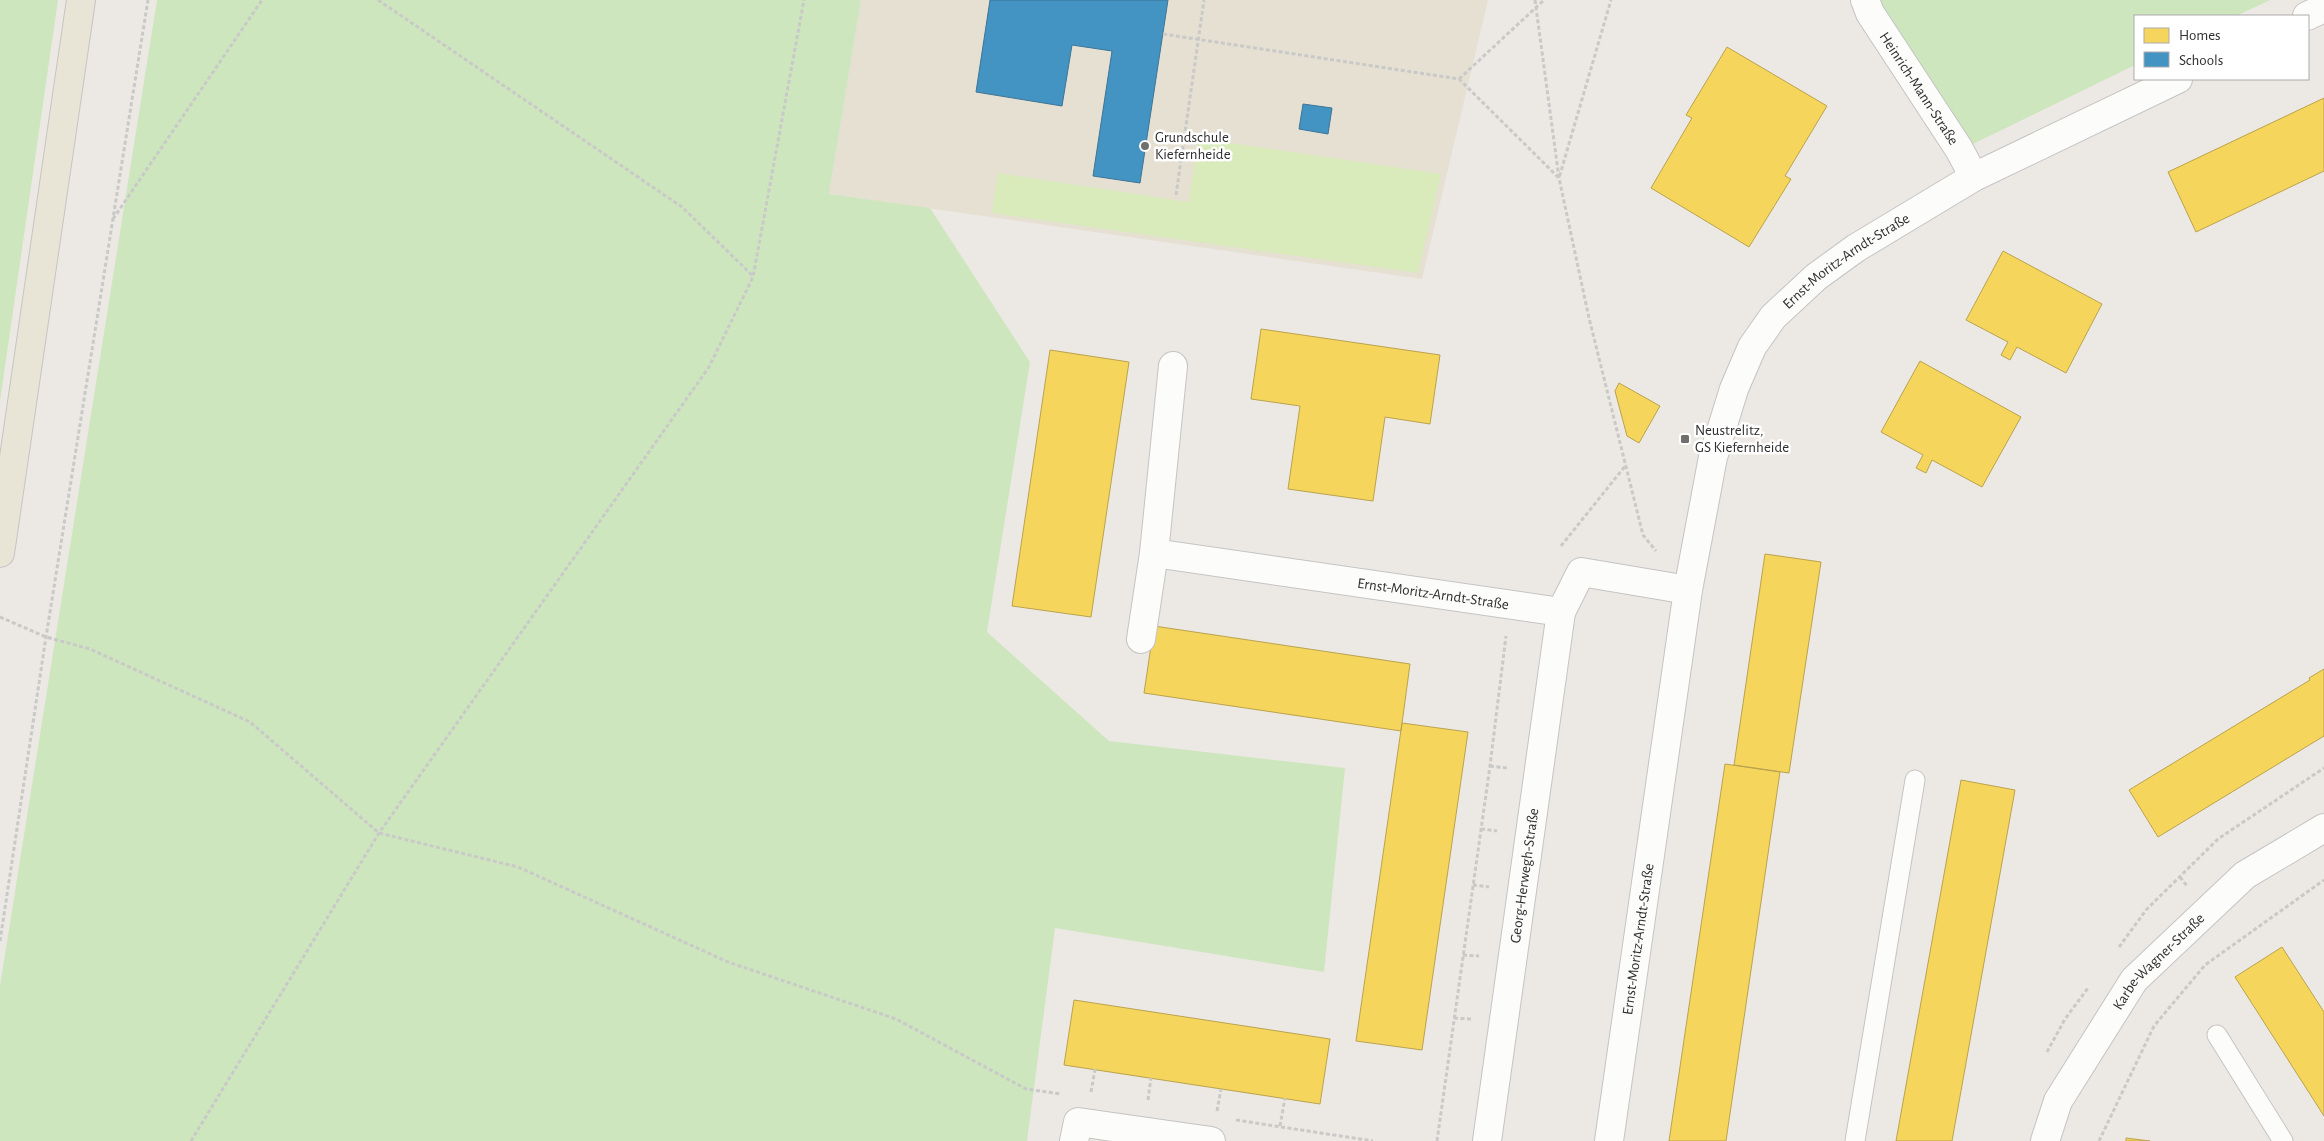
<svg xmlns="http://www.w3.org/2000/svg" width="2324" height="1141" font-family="'Alegreya Sans',sans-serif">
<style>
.education{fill:#e6e0d3}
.green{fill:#cee6be}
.pitch{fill:#d9eabb}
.homes{fill:#f6d55c;stroke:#baa34e}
.schools{fill:#4393c3;stroke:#3d7596}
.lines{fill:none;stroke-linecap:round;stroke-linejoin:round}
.service-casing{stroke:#c5c4c5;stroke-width:21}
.minor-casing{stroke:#c5c4c5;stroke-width:30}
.tertiary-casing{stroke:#c5c4c5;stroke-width:30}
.primary-casing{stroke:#c6c5c4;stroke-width:30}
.path{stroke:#c9c9c8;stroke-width:3;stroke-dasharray:4 2.5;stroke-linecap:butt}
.service{stroke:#fcfcfb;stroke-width:19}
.minor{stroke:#fcfcfb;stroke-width:28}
.tertiary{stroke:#fcfcfb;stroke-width:28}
.primary{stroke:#e8e4d6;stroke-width:28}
.poi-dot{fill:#706f6e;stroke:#fff;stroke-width:2}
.labels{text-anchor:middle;stroke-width:5;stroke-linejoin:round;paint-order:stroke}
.street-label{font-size:15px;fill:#2e2e2e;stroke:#fff}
.poi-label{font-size:15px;fill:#2e2e2e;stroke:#fff;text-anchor:start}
</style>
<rect width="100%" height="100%" fill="#ece8e4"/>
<path class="education" d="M 861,0 L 1488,0 L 1422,279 L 829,194 Z"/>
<path class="green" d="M 0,0 L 58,0 L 0,401 Z
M 157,0 L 861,0 L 829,194 L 930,208 L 1030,362 L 987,632 L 1109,741 L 1345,768 L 1324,972 L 1055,928 L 1027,1141 L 0,1141 L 0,986 Z
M 1877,0 L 2270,0 L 2236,16 L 2135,16 L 2135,65 L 1973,144 L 1880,7 Z"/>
<path class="pitch" d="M 1198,138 L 1441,174 L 1418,273 L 992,213 L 998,173 L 1189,202 Z"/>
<path class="homes" d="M 1727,47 L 1827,106 L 1785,176 L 1791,179 L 1749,247 L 1651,188 L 1692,118 L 1686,115 Z
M 2324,98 L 2324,171 L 2196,232 L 2168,172 Z
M 2003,251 L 2102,304 L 2066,373 L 2017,347 L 2010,360 L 2001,355 L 2008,342 L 1966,320 Z
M 1261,329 L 1440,355 L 1430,424 L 1385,417 L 1373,501 L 1288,489 L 1300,406 L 1251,399 Z
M 1050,350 L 1129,362 L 1091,617 L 1012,606 Z
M 1920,361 L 2021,417 L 1982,487 L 1932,460 L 1926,473 L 1916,468 L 1923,455 L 1881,432 Z
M 1619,383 L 1660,406 L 1639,443 L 1627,436 L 1615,391 Z
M 1765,554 L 1821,562 L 1789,773 L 1734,765 Z
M 1154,626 L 1410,664 L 1401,731 L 1144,693 Z
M 2324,669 L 2324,736 L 2158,837 L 2129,790 L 2310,680 L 2309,678 Z
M 1402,723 L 1468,732 L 1422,1050 L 1356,1041 Z
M 1725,764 L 1780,772 L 1726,1141 L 1669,1141 Z
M 1961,780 L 2015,790 L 1952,1141 L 1896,1141 Z
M 2282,947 L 2324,1012 L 2324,1116 L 2235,977 Z
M 1074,1000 L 1330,1039 L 1320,1104 L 1064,1065 Z
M 2126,1138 L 2150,1141 L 2126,1141 Z"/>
<path class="schools" d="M 990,0 L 1168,0 L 1140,183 L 1093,176 L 1112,51 L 1072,45 L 1062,106 L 976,92 Z
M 1303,104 L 1332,108 L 1328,134 L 1299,129 Z"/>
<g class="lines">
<defs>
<path id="service" d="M 2217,1035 L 2283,1141
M 1855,1141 L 1915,780"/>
<g id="minor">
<path id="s1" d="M 1865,0 L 1870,13 L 1959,149 L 1974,177"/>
<path d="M 2307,16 L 2324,8"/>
<path id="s2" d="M 1173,366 L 1154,553 L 1561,612 L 1581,572 L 1688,590"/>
<path d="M 1141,639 L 1154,553"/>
<path d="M 1074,1141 L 1078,1122 L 1211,1141"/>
<path id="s3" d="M 1487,1141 L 1561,612"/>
<path id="s4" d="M 1609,1141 L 1688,590 L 1713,457 L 1734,389 L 1752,347 L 1773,317 L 1816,277 L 1856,248 L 1974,177 L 2178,79"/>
</g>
<g id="tertiary">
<path id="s5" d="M 2045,1141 L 2058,1101 L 2134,980 L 2245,875 L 2324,828"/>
</g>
<path id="primary" d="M 0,553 L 81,0"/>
</defs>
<use href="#service" class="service-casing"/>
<use href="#minor" class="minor-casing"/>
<use href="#tertiary" class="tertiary-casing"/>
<use href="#primary" class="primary-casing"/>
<path class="path" d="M 378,0 L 682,207 L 753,276
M 1535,0 L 1559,178 L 1589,318 L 1643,535 L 1656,551
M 1163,34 L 1459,79 L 1559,178 L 1611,0
M 1459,79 L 1544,0
M 1176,195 L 1204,0
M 113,219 L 262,0
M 1561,546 L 1626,465
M 0,617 L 46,637 L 90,649 L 250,722 L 379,833 L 518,867 L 728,962 L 896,1019 L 1026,1089 L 1061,1094
M 1490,766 L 1508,768
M 1481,829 L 1497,831
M 2180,877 L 2187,886
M 1473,885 L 1489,887
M 0,941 L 46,637 L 148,0
M 2119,947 L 2146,910 L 2218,839 L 2324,768
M 1463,955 L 1479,956
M 1454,1018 L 1471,1019
M 2047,1052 L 2065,1019 L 2088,988
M 1091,1092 L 1095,1069
M 1148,1100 L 1151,1078
M 1217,1111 L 1221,1089
M 1236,1120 L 1373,1141
M 1280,1126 L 1285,1098
M 191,1141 L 379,833 L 709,367 L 753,277 L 804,0
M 1437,1141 L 1490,766 L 1506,636
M 2099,1141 L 2154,1026 L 2205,965 L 2324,880"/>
<use href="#service" class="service"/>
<use href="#minor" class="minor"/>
<use href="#tertiary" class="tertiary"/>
<use href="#primary" class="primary"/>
</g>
<g class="poi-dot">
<circle cx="1145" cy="146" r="5"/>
<rect x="1680" y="434" width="10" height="10" rx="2.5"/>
</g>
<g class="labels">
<g class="street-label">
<text dy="5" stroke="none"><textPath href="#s1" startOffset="104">Heinrich-Mann-Straße</textPath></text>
<text dy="5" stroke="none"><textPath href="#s4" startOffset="938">Ernst-Moritz-Arndt-Straße</textPath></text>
<text dy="5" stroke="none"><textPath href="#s2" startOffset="470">Ernst-Moritz-Arndt-Straße</textPath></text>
<text dy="5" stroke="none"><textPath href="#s3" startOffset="268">Georg-Herwegh-Straße</textPath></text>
<text dy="5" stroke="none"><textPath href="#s4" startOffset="204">Ernst-Moritz-Arndt-Straße</textPath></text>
<text dy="5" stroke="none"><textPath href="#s5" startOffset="215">Karbe-Wagner-Straße</textPath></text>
</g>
<g class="poi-label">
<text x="1155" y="142">Grundschule<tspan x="1155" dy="17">Kiefernheide</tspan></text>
<text x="1695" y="435">Neustrelitz,<tspan x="1695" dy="17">GS Kiefernheide</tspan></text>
</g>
</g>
<rect x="2134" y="15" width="175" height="65" fill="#ffffff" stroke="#ababab"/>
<rect x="2144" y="28" width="25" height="15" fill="#f6d55c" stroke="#ababab"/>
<text x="2179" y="40" font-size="15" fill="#2e2e2e">Homes</text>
<rect x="2144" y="52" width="25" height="15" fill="#4393c3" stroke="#ababab"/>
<text x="2179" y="65" font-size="15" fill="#2e2e2e">Schools</text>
</svg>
